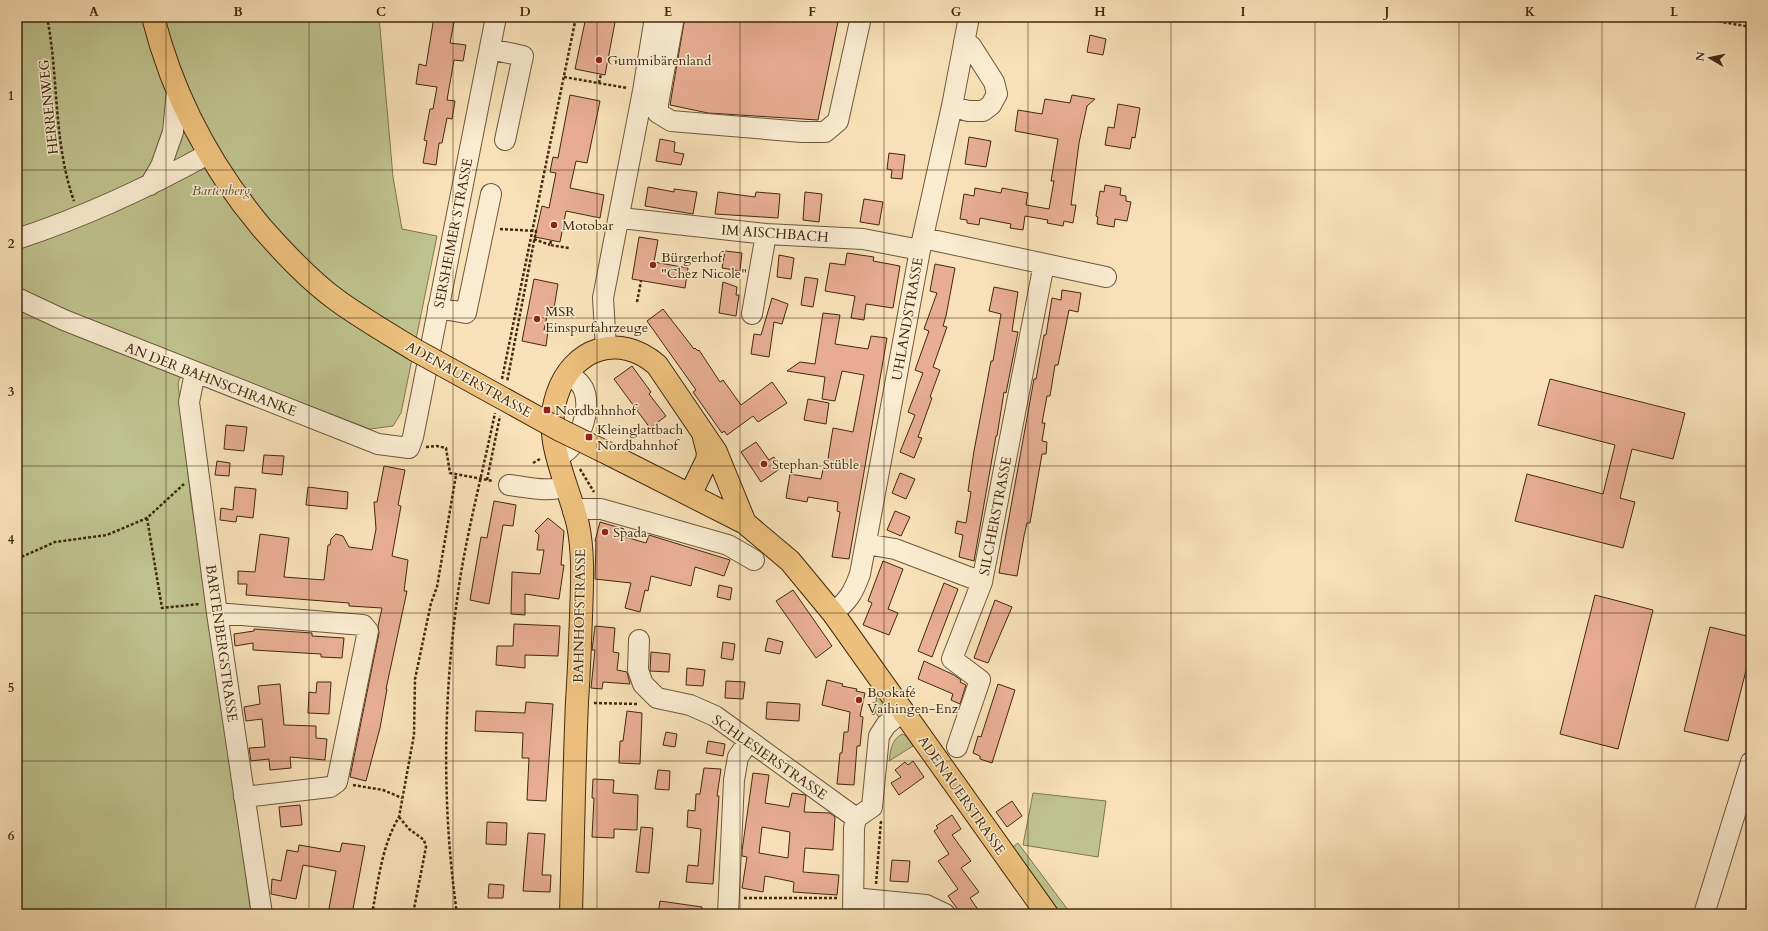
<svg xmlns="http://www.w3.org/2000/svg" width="1768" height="931" font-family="Cardo,serif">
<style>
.green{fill:#bec28e;stroke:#80764e}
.building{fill:#e8ad93;stroke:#41290f;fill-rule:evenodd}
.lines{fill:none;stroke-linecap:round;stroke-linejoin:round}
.minor-casing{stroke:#6f5739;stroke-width:22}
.major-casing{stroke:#41290f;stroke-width:24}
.path{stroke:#41290f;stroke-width:2.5;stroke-dasharray:3 2;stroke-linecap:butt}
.minor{stroke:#faecd1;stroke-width:20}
.major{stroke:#ecc07c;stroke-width:22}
.major-bridge-casing{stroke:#41290f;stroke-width:24;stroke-linecap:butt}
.major-bridge{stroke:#ecc07c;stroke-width:22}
.grid{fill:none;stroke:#41290f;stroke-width:1;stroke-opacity:0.55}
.poi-dot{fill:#8f2418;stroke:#faecd1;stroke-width:1.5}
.labels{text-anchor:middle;stroke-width:3;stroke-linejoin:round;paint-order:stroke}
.poi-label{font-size:14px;fill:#41290f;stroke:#faecd1;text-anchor:start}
.street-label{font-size:14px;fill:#41290f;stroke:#faecd1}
.park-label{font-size:14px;font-style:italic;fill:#604f2f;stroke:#faecd1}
.neatline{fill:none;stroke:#41290f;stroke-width:1.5}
.grid-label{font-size:13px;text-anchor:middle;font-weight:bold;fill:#41290f}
</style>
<rect width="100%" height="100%" fill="#f8e1b8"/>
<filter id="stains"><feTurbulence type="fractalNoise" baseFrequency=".005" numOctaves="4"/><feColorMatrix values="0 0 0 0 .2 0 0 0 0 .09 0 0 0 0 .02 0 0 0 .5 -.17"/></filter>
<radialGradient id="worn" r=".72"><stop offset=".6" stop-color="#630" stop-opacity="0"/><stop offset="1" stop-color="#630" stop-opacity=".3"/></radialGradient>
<path class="green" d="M 17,17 L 379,17 L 393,177 L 402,229 L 437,236 L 401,413 L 393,426 L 370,429 L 185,358 L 178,384 L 191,501 L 223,698 L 251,914 L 17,914 Z
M 877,691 L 886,705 L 885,712 L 880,719 L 875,712 Z
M 902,734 L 906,736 L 913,746 L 889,761 C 891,750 891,740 902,734 Z
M 1033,793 L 1106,801 L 1098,857 L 1023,845 Z
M 1018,843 L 1071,914 L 1057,914 L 1010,849 Z"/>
<path class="building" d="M 434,17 L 455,17 L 450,43 L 466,45 L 463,61 L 454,60 L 447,100 L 455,101 L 452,119 L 447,118 L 442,143 L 439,143 L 436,165 L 423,163 L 427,141 L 424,140 L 430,109 L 433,109 L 437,87 L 416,84 L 419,64 L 426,66 Z
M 586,17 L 616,17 L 605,75 L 575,69 Z
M 685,17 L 839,17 L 818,120 L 708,113 L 670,105 Z
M 1090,35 L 1106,39 L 1103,55 L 1087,52 Z
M 570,95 L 600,101 L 587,163 L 576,161 L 570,188 L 604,195 L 600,218 L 566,211 L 560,242 L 535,237 L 542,206 L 549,208 L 556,173 L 550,172 L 553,157 L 558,158 Z
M 1072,95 L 1095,99 L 1087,106 L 1079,143 L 1071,205 L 1076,205 L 1073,223 L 1064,221 L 1063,226 L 1047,223 L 1048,220 L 1025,216 L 1023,230 L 1010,228 L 1011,224 L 980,218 L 979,225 L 967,223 L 967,220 L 960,219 L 964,194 L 974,196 L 975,188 L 1001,193 L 1002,188 L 1028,193 L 1026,205 L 1049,209 L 1054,181 L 1051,181 L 1058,139 L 1015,131 L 1018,110 L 1042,114 L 1045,99 L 1070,103 Z
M 1118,104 L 1140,108 L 1135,138 L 1132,137 L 1130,149 L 1105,145 L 1108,127 L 1114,128 Z
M 969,137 L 991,141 L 986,167 L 965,164 Z
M 660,139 L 675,142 L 674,152 L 684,154 L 681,165 L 656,161 Z
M 889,153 L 905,155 L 902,179 L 891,178 L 892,170 L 887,169 Z
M 1105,185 L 1121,188 L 1120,195 L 1126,196 L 1126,201 L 1131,202 L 1127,221 L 1115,219 L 1114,227 L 1097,224 L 1098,217 L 1096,216 L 1100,191 L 1104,192 Z
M 648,187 L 674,192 L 674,189 L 697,192 L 693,214 L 645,206 Z
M 718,192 L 755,197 L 756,192 L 780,194 L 778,218 L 715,214 Z
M 805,192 L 822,194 L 819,222 L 803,220 Z
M 864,199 L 883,202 L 879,225 L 860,222 Z
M 639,237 L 658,240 L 654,262 L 688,268 L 685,288 L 632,279 Z
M 725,251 L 742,253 L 740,271 L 722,268 Z
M 847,253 L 874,257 L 873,261 L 900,266 L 893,308 L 866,304 L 864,320 L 851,318 L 855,296 L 825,291 L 830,263 L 845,265 Z
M 779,255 L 794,258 L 791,279 L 777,277 Z
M 935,264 L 955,268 L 946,316 L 943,326 L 947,327 L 933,367 L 940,370 L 930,397 L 932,398 L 918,437 L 922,438 L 914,458 L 900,452 L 915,415 L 908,412 L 923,373 L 915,370 L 929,331 L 924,329 L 937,293 L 930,291 Z
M 805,277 L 818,279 L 813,307 L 801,305 Z
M 534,279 L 558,284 L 554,308 L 549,307 L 544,330 L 548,331 L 546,346 L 522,341 Z
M 723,282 L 737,287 L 736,295 L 739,295 L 736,316 L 719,313 Z
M 994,287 L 1018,292 L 1012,331 L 1018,332 L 1006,393 L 1004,392 L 997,436 L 996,436 L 974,561 L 959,557 L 963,535 L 955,533 L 957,521 L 966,523 L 971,492 L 968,491 L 974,451 L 991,361 L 993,361 L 1001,314 L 989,311 Z
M 1062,290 L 1081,293 L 1078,312 L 1069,310 L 1058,365 L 1055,365 L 1050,396 L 1047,396 L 1042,423 L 1045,423 L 1042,441 L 1047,442 L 1046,454 L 1042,454 L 1030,523 L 1027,523 L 1024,536 L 1017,576 L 999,573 L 1034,379 L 1036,379 L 1044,335 L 1046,335 L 1052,298 L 1061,300 Z
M 772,298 L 788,304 L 782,324 L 774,322 L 769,357 L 751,354 L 754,334 L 761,335 Z
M 663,309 L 694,349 L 695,348 L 698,351 L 699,350 L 720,382 L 723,380 L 741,405 L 772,382 L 787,403 L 758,422 L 753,416 L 727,435 L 724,431 L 722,433 L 693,392 L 696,390 L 647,321 Z
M 823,313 L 840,315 L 835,344 L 868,349 L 871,336 L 887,338 L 849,559 L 832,557 L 840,512 L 837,511 L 838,502 L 808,497 L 807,502 L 786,498 L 790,474 L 821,479 L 824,465 L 827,465 L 833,428 L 853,432 L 864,375 L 842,371 L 835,401 L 822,399 L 825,377 L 787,371 L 800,362 L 815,364 Z
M 632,366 L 651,392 L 649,394 L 666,416 L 650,428 L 614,379 Z
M 1550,379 L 1685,413 L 1673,459 L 1632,449 L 1620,498 L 1635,502 L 1623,548 L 1515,521 L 1527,474 L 1603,494 L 1615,445 L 1538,425 Z
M 808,399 L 829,403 L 826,424 L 804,420 Z
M 226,425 L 247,427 L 244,451 L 224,449 Z
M 756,442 L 769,460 L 774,457 L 781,468 L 761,482 L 741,452 Z
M 264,455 L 284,456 L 282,475 L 262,473 Z
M 217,461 L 230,463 L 229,476 L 215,475 Z
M 384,466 L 405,470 L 398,505 L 401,506 L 392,556 L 408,560 L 404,591 L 407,591 L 386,689 L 387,689 L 380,728 L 366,781 L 350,777 L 379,633 L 378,626 L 382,608 L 349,606 L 349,603 L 246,595 L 247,584 L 238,584 L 238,571 L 255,572 L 260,534 L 289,538 L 284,577 L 324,580 L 328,545 L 330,545 L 331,539 L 336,534 L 343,536 L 349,547 L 372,550 L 376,529 L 374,502 L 377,502 Z
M 900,473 L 915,479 L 906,499 L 892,493 Z
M 235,487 L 256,489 L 253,518 L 237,516 L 236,522 L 220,520 L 221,508 L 233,510 Z
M 308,487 L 348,492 L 347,509 L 306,505 Z
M 494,501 L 516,505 L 513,526 L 503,525 L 489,604 L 470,600 L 481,537 L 487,538 Z
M 895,511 L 910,517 L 901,536 L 887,530 Z
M 548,518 L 564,531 L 561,565 L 564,565 L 559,599 L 525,594 L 525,615 L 511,614 L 512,572 L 540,574 L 544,550 L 537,550 L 539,535 L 535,531 Z
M 600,522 L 624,529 L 622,536 L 646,543 L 649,535 L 730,560 L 724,576 L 695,567 L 691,586 L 651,576 L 648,591 L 645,590 L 640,612 L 625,608 L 631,583 L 595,579 L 596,541 L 595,541 Z
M 883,561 L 903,569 L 888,609 L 898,613 L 889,635 L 863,625 L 872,603 L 868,601 Z
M 944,583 L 958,589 L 932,657 L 918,651 Z
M 719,585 L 732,588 L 730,600 L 717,597 Z
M 793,590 L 832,646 L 816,658 L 776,601 Z
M 1595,595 L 1653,610 L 1618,749 L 1560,734 Z
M 995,600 L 1012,607 L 988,663 L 974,658 Z
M 514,624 L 560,626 L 558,656 L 525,655 L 525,668 L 496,665 L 497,646 L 513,646 Z
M 595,626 L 615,628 L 613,652 L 619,653 L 617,670 L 627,672 L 630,684 L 603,682 L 602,689 L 591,688 L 595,650 L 592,650 Z
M 1710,627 L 1751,637 L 1751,651 L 1728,741 L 1684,731 Z
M 254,629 L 312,633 L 312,636 L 344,638 L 342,658 L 321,657 L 321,654 L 253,650 L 253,643 L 235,646 L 234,634 L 254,631 Z
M 768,638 L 783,642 L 780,654 L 765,651 Z
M 723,642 L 735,644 L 733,660 L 721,658 Z
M 651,652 L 670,654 L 669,672 L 650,671 Z
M 924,661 L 954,675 L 961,680 L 960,682 L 966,685 L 960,704 L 951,700 L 953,694 L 918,679 Z
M 687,668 L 705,670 L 703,686 L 686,685 Z
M 827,680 L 843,684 L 842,686 L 857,689 L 856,691 L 865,693 L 860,716 L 863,717 L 860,746 L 857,746 L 854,785 L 837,784 L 840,753 L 842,753 L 844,732 L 848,732 L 850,712 L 822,705 Z
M 726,681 L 745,682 L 743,699 L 725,698 Z
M 317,682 L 331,682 L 329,714 L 308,713 L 309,692 L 316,693 Z
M 280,684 L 284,725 L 316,726 L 316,738 L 327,739 L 325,760 L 290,757 L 291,768 L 270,770 L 269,759 L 251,761 L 249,748 L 265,747 L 262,719 L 246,721 L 244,707 L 260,704 L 258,686 Z
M 998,684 L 1015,690 L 992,763 L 980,759 L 980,756 L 973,753 L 978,736 L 981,737 Z
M 526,702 L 553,704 L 546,801 L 527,800 L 529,758 L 522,758 L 523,733 L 475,731 L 476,711 L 525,713 Z
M 767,702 L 800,704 L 799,721 L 766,719 Z
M 627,711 L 642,713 L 640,764 L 619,763 L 620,741 L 623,741 Z
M 666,732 L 677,734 L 675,747 L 663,745 Z
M 708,741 L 725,744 L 723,756 L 706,753 Z
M 913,761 L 924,777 L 899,795 L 891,783 L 901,777 L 895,770 L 905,762 L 908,765 Z
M 704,768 L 721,769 L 717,796 L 719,796 L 713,884 L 686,882 L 688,865 L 698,866 L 701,829 L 687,827 L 688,810 L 695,811 L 696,794 L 700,794 Z
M 658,770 L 670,771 L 669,790 L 655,789 Z
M 753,773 L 769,775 L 765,803 L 789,807 L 792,793 L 805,795 L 806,796 L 804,812 L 830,813 L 835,817 L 833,850 L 805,848 L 803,872 L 839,875 L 837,895 L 793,892 L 794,882 L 765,876 L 763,892 L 742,888 L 747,857 L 742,856 L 742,851 ZM 762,827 L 790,832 L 788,858 L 759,853 Z
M 593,779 L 614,780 L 613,793 L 638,795 L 637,830 L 614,829 L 614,838 L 592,837 L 594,798 L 592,798 Z
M 1012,801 L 1022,816 L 1007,827 L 996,812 Z
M 300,805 L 302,825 L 281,827 L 279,807 Z
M 952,815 L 961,829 L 952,835 L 971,861 L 961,868 L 979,892 L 970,898 L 981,914 L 961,914 L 948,896 L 958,889 L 938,861 L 949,854 L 934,831 L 938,828 L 936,826 Z
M 487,822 L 507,823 L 506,845 L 486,844 Z
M 641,827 L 653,828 L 649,873 L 636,872 Z
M 528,833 L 545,834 L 542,875 L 551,875 L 550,892 L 523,891 Z
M 342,843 L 365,846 L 352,914 L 328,914 L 336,871 L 303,865 L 296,899 L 271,894 L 272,879 L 281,881 L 287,850 L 298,852 L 299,845 L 340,852 Z
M 892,860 L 910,861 L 908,882 L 890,881 Z
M 489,884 L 504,885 L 503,898 L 488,898 Z
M 660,901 L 702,907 L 702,914 L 658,914 Z"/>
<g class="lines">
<defs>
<path id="minor" d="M 674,17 L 658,104 L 658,113 L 671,121 L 802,132 L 825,132 L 838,121 L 861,17
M 490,49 L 523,56 L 505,140
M 952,106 L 968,111 L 983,111 L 991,105 L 997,94 L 994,82 L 971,46 L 964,42
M 150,185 L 161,166 L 173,132 L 177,90
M 630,219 L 766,234 L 863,239 L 920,250
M 923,238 L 1106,277
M 17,239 C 84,217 147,188 208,154
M 17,298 L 64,320 L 378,444 L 409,448 L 413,437 L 496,17
M 438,308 L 466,313 L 491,194
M 752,314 L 766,234
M 606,348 L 603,298 L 643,91 L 655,17
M 195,373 L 189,402 L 217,613 L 262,914
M 558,456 C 579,449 593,408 583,388 C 580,382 573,377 568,373
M 509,485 C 528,487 548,493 566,486
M 573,511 L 582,509 L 601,509 L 728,545 L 754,560
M 866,544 L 895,549 L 982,582
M 217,613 L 363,625 L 368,631 L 337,782 L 330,787 L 244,797
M 833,613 C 849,600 853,593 860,574 L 920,250 L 952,106 L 969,17
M 639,640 L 638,670 L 643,684 L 657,698 L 690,705 L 715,716 L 856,818
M 957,747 L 980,680 L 952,659 L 982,582 L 1044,264
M 853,898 L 926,905 L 945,914
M 728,914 L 734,780 L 738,757 L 749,741
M 853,914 L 854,828 L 856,818 L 872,807 L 879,736 L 886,725 L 903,711
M 1704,914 L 1751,762"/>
<path id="major" d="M 153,17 C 173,96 210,166 262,228 C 285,254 310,281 338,301 C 363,319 389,334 415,350
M 603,451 L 745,523 L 790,561 L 833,613 L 1047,914
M 690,495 L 707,460 L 708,453 L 704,437
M 571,914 C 573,843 574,772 577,701 C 579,673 580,645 581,616 C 582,586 584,554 578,525 C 568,482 542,439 557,395 C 572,348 619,332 657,365 L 716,452 L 745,523"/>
</defs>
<use href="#minor" class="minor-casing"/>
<use href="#major" class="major-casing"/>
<path class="path" d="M 47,17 C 59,78 53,142 74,201
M 1694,17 L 1751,27
M 564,77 L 627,88
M 599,83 L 601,74
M 500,229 L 536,231 L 507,382
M 534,239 L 550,245
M 551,241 L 550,245 L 569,248
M 637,302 L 641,281
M 502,379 L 576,17
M 426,447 L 437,446 L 446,448 L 450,473 L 493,481
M 533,463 L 540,459
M 580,469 L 594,492
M 487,480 L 500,416
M 147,518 L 162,608 L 199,604
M 17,559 L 55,542 L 107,535 L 147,518 L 184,484
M 594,703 L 639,704
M 873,715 L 874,702
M 353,785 L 383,790 L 402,798
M 399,817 L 409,829 L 424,840 L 426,847 L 413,914
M 876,884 L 881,821
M 744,898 L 837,898
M 372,914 C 378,882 382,845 399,817 L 414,735 L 415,679 L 431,603 L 437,587 L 456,475
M 457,914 C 441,801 443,686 461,573 C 470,520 484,466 495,413"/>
<use href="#minor" class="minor"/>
<use href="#major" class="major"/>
<defs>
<path id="major-bridge" d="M 415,350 L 560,430 L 603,451"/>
</defs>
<use href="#major-bridge" class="major-bridge-casing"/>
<use href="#major-bridge" class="major-bridge"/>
</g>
<path class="grid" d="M 166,17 L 166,914M 309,17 L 309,914M 453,17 L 453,914M 597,17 L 597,914M 740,17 L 740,914M 884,17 L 884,914M 1028,17 L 1028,914M 1171,17 L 1171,914M 1315,17 L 1315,914M 1459,17 L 1459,914M 1602,17 L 1602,914M 17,170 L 1751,170M 17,318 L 1751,318M 17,466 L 1751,466M 17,613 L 1751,613M 17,761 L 1751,761"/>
<g class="poi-dot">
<circle cx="599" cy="60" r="4"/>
<circle cx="554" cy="225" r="4"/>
<circle cx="653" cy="265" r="4"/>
<circle cx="537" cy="319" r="4"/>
<rect x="543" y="406" width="8" height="8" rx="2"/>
<rect x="585" y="433" width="8" height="8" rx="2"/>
<circle cx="764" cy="464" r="4"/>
<circle cx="605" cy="532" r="4"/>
<circle cx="859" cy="700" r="4"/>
</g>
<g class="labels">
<g class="poi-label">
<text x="607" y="65">Gummibärenland</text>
<text x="562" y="230">Motobar</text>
<text x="661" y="262">Bürgerhof<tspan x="661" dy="16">"Chez Nicole"</tspan></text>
<text x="545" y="316">MSR<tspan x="545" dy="16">Einspurfahrzeuge</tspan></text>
<text x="555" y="415">Nordbahnhof</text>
<text x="597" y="434">Kleinglattbach<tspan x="597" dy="16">Nordbahnhof</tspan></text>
<text x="772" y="469">Stephan Stüble</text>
<text x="613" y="537">Spada</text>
<text x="867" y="697">Bookafé<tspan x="867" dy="16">Vaihingen-Enz</tspan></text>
</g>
<g class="street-label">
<text transform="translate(48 107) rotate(-96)" y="5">HERRENWEG</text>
<text transform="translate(453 233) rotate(-79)" y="5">SERSHEIMER STRASSE</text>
<text transform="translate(775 233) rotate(4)" y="5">IM AISCHBACH</text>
<text transform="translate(907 319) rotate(-80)" y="5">UHLANDSTRASSE</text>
<text transform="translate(211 379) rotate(21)" y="5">AN DER BAHNSCHRANKE</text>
<text transform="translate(469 379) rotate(29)" y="5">ADENAUERSTRASSE</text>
<text transform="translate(995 516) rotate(-79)" y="5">SILCHERSTRASSE</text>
<text transform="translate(579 616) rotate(-89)" y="5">BAHNHOFSTRASSE</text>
<text transform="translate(222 643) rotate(82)" y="5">BARTENBERGSTRASSE</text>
<text transform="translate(770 757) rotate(35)" y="5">SCHLESIERSTRASSE</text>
<text transform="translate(962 795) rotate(55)" y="5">ADENAUERSTRASSE</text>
</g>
<g class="park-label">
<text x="221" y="195">Bartenberg</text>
</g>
</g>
<rect width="1768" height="931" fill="none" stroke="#f8e1b8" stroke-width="44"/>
<g transform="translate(1710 58) rotate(279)" stroke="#faecd1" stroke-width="3" paint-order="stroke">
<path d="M0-3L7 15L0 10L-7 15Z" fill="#41290f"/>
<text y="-6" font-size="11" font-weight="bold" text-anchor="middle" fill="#41290f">N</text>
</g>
<rect x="22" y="22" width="1724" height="887" class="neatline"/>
<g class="grid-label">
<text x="94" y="16">A</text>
<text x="238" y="16">B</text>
<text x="381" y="16">C</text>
<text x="525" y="16">D</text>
<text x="668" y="16">E</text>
<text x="812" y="16">F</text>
<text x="956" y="16">G</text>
<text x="1100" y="16">H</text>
<text x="1243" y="16">I</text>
<text x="1387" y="16">J</text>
<text x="1530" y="16">K</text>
<text x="1674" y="16">L</text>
<text x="11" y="100">1</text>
<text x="11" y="248">2</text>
<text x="11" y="396">3</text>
<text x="11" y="544">4</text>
<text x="11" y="692">5</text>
<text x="11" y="840">6</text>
</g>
<rect width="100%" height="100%" filter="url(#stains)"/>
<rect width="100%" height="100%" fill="url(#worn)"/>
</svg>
